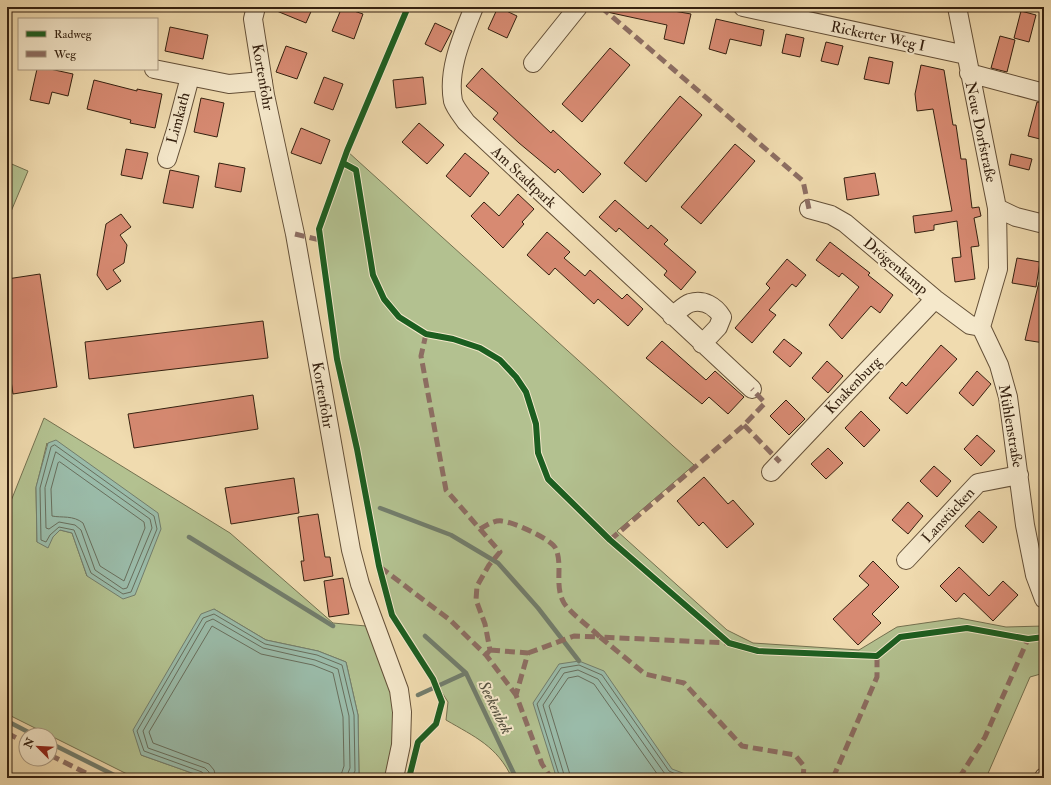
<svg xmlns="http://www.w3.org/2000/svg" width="1051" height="785" font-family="'IM FELL Double Pica',serif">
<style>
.green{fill:#b3c190;stroke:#747150;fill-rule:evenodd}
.water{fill:#9abba9;stroke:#727d6c}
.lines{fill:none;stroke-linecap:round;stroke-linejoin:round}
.shore{stroke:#686e5c;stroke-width:1}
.stream{stroke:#727d6c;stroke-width:4.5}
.building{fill:#d78a72;stroke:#352110}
.minor-casing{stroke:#645038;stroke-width:20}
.minor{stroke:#f5e8cb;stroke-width:18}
.quiet{stroke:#8d6e63;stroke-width:5;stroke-dasharray:10 5;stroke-linecap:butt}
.cycleway-casing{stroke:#f5e8cb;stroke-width:8}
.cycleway{stroke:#1b5e20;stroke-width:6}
.labels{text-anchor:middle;stroke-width:4;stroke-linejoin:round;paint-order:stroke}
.street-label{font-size:15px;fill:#352110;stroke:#f5e8cb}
.water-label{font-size:16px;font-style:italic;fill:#534f3e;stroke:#f5e8cb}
</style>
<rect width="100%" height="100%" fill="#f0dbaf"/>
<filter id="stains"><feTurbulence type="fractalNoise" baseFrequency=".005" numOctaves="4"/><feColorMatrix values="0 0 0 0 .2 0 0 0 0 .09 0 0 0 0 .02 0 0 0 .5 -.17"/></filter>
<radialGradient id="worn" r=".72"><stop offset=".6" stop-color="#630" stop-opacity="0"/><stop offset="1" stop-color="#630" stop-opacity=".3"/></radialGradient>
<path class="green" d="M 347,151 L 694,465 L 617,531 L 727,630 L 753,643 L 859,650 L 897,627 L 959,618 L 1006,627 L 1044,626 L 1044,673 L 1030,677 L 986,778 L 512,778 C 497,746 475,737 446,720 L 448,702 L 392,615 L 379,566 L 357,449 L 337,359 L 319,229 Z
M 7,162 L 28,171 L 7,221 Z
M 44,418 L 230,533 L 333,623 L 366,626 L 394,690 L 397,712 L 387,778 L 352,778 L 359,774 L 358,715 L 346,662 L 318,651 L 266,640 L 214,609 L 141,755 L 206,778 L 135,778 L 7,714 L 7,511 ZM 47,443 L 87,576 L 72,533 L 60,530 L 53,537 L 37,542 L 36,488 Z"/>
<path class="water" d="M 56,440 L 158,513 L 161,529 L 135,595 L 123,599 L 87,576 L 72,533 L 60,530 L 53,537 L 48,548 L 37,542 L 36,487 L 48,443 Z
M 214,609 L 266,640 L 318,651 L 346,662 L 358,715 L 359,774 L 352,778 L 206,778 L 141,755 L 133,730 L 201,614 Z
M 579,661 L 604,671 L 672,769 L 696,778 L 558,778 L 556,776 L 533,703 L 559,664 Z"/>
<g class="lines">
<path class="shore" d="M 55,445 L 154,516 L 157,529 L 131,592 L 123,594 L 91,573 L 74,530 L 59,527 L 50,535 L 46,542 L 41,540 L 40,488 L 51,447 Z
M 56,452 L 150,519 L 152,528 L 127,588 L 123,589 L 95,570 L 81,530 L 75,525 L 59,522 L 49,529 L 46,528 L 45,488 Z
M 60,462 L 144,522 L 145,528 L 124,581 L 100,566 L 83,523 C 73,515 62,518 52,516 L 51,489 L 58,463 Z
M 205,778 L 202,772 L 144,751 L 137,731 L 203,618 L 214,614 L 265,644 L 317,655 L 342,665 L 354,715 L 355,771 L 351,778
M 210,778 L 209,772 L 205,768 L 148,748 L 143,731 L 206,622 L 213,619 L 263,648 L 315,660 L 338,669 L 349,716 L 350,768 L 346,778
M 216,778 L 214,770 L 209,764 L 153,743 L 149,732 L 212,626 L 261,654 L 313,665 L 333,673 L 343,717 L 344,766 L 340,778
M 560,778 L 537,704 L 561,668 L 579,665 L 602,675 L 669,771 L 684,778
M 565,778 L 543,705 L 564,673 L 578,670 L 598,679 L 665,774 L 670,778
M 571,778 L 549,706 L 568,678 L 578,676 L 594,684 L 660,778"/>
<path class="stream" d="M 380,508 L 451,535 L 498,563 L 538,608 L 579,661
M 189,537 L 333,626
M 425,636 L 466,673
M 418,695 L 466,673 L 516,778
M 7,721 L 34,735
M 50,743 L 120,778"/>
</g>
<path class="building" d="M 267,7 L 313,7 L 306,23 Z
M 342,7 L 363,14 L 354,39 L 332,31 Z
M 498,7 L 517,16 L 507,38 L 488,29 Z
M 607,7 L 651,7 L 691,14 L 684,44 L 664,39 L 667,25 L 607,12 Z
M 1021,11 L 1036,15 L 1029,42 L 1014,38 Z
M 716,19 L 764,30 L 761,46 L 730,39 L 726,54 L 709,49 Z
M 435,23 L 452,31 L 441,52 L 425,44 Z
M 170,27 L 208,35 L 203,59 L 165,51 Z
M 786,34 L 804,38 L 800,57 L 782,53 Z
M 1000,36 L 1015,40 L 1007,72 L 991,68 Z
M 826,42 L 843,46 L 838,65 L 821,61 Z
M 286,46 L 307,53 L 297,79 L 276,72 Z
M 610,48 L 630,65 L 582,122 L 562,104 Z
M 869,57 L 893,62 L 889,84 L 864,79 Z
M 921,65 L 944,70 L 953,125 L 956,125 L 961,159 L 966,159 L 972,208 L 979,207 L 981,216 L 974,218 L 979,246 L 971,247 L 975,279 L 955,282 L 952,258 L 961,257 L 957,221 L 934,225 L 934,230 L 915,233 L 913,216 L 952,211 L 933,109 L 917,111 L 915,94 Z
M 482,68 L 551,133 L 553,130 L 601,174 L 583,193 L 558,169 L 555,173 L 519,143 L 493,119 L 498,113 L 466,86 Z
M 37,69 L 50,69 L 73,74 L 68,96 L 52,92 L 49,104 L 30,100 Z
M 324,77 L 343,84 L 333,110 L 314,103 Z
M 423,77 L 426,104 L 396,108 L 393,80 Z
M 94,80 L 137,91 L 137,89 L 162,94 L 155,128 L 130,123 L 131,120 L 87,109 Z
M 680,96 L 702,115 L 646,182 L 624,163 Z
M 201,98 L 224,103 L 217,137 L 194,132 Z
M 1037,102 L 1044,103 L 1044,140 L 1028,136 Z
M 419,123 L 444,145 L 427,164 L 402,142 Z
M 301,128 L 330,140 L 321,164 L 291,153 Z
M 735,144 L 755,161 L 701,224 L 681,207 Z
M 126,149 L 148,153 L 142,179 L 121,175 Z
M 465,153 L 489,173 L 470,197 L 446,176 Z
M 1011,154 L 1032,159 L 1029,170 L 1009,165 Z
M 219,163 L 245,168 L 241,192 L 215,187 Z
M 170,170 L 199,176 L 193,208 L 163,203 Z
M 875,173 L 879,195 L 847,200 L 844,178 Z
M 518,194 L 534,209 L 522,222 L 524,224 L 503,248 L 471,216 L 484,202 L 499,216 Z
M 615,200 L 648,229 L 651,225 L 668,240 L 664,244 L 696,272 L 681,290 L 664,275 L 667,271 L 619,228 L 616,232 L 599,217 Z
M 121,214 L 131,227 L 120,235 L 127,245 L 124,263 L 113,270 L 121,281 L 107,290 L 97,275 L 106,224 Z
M 547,232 L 570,252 L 564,258 L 585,276 L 590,270 L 622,299 L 627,294 L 643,309 L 628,326 L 598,299 L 594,304 L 555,268 L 549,275 L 527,255 Z
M 830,242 L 870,273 L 868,275 L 893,295 L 880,313 L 871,306 L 842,339 L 829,325 L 859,287 L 842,273 L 839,277 L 816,260 Z
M 1017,258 L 1040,262 L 1036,287 L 1012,283 Z
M 787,259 L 806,275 L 796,287 L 792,284 L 769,310 L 776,315 L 752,343 L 735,328 L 770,288 L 766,284 Z
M 40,274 L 57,387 L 13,394 L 7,354 L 7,279 Z
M 1039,282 L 1044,283 L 1044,343 L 1025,340 Z
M 263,321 L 268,358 L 89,379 L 85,342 Z
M 784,339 L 802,353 L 790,367 L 773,352 Z
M 662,341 L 706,380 L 715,371 L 744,397 L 728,414 L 709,397 L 702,404 L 646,358 Z
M 941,345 L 957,359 L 907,414 L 889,398 L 902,382 L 906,386 Z
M 827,361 L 843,376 L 828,393 L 812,378 Z
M 977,371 L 991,384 L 973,406 L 959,393 Z
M 253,395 L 258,429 L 134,448 L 128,414 Z
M 786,400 L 805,419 L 789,435 L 770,416 Z
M 861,411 L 880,430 L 864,447 L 845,428 Z
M 977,435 L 995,451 L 981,466 L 964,449 Z
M 828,448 L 843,463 L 826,479 L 811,464 Z
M 934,466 L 951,481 L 937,497 L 920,481 Z
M 704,477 L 728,504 L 733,500 L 754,524 L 727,548 L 703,522 L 699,526 L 677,501 Z
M 294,478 L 299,513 L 231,524 L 225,488 Z
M 908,502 L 923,516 L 908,534 L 892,520 Z
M 979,511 L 997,527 L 983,543 L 965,526 Z
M 318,514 L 325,557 L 330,557 L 333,576 L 304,581 L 301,561 L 304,561 L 298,517 Z
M 873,561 L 899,587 L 872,614 L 881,623 L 858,645 L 833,619 L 869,585 L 859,576 Z
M 959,567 L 989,596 L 1003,581 L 1018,595 L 993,621 L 964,593 L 956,602 L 940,586 Z
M 343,578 L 349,614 L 329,617 L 324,581 Z"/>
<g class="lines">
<defs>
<path id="minor" d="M 256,7 L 253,19 L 265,95 L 295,234 L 351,550 L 360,584 L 399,690 L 402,712 L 401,745 L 394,778
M 474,7 C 463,35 447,69 453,101 C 455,108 462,116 466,122 L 752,389
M 743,7 L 966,55
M 957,7 L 997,208 L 1016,217 L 1044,224
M 533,63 L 578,7
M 154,69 L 229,84 L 263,81
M 969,73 L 1044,93
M 167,159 L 176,130 L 190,77
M 997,208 L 998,269 L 981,327 L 999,365 L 1008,397 L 1025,525 L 1035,575 L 1044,599
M 809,209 L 831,215 L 845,223 L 935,299 L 970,325 L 981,327
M 672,316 C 678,312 684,305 690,303 C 704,299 715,306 722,317 L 718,327 L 702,344
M 771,472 L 935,299
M 906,560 L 978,483 L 1019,475
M 1044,778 L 1044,777"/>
</defs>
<use href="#minor" class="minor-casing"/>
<use href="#minor" class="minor"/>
<path class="quiet" d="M 601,7 L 803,181 L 809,209
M 295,234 L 320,240
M 426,334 L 421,356 L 446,490 L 500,552 L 489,565 L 477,586 L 476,600 L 485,624 L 490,650 L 486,655
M 744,425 L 780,462
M 480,529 C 487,525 494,520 502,521 C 513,522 552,539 556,549 C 563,566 554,586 564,603 C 571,614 590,627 600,637 L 728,643
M 610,540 L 744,425 L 765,403 L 752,389
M 380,567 L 450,620 L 486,655 L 516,695
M 490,650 L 528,653 L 516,695 L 542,764 L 551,778
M 528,653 L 574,636 L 600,637 L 645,674 L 684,683 L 742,746 L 795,755 L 804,766 L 803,778
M 7,733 L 26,743
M 50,755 L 96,778
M 833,778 L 877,677 L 877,656
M 959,778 L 985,737 L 1028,639"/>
<defs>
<path id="cycleway" d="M 408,7 L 347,151 L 319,229 L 337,359 L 357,449 L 379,566 L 392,615 L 433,679 L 442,702 L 436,724 L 418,742 L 409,778
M 343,163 L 356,170 L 373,275 L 384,299 L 399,317 L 426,334 L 453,339 L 480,348 L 500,360 L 516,377 L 526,392 L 536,424 L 538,453 L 548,479 L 610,540 L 729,643 L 758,651 L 877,656 L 900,637 L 967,628 L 1028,639 L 1044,637"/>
</defs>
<use href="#cycleway" class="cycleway-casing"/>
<use href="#cycleway" class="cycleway"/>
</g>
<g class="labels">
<g class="street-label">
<text transform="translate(878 36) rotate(12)" y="5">Rickerter Weg I</text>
<text transform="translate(263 77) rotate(80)" y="5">Kortenfohr</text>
<text transform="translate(178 118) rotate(-75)" y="5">Limkath</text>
<text transform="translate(981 132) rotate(78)" y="5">Neue Dorfstraße</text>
<text transform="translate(524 177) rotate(43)" y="5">Am Stadtpark</text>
<text transform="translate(896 266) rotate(40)" y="5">Drögenkamp</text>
<text transform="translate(853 385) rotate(-46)" y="5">Knakenburg</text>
<text transform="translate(323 395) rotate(80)" y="5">Kortenfohr</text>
<text transform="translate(1011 426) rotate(80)" y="5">Mühlenstraße</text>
<text transform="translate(948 515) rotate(-47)" y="5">Lanstücken</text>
</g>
<g class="water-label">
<text transform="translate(496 707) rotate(64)" y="6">Seekenbek</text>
</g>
</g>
<rect width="1051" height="785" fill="none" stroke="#f0dbaf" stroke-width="24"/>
<rect x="8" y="8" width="1035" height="769" fill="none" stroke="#352110" stroke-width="2"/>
<rect x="12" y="12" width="1027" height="761" fill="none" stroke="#352110"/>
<rect x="18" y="18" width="140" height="52" fill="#f5e8cb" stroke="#a89880"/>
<rect x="26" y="31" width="20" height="6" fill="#1b5e20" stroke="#a89880"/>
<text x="54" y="38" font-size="12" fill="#352110">Radweg</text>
<rect x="26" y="51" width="20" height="6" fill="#8d6e63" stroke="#a89880"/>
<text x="54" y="58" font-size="12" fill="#352110">Weg</text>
<g transform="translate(38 747) rotate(294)"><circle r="19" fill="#f5e8cb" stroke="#a89880"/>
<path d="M0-3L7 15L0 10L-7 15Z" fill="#8f2418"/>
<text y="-6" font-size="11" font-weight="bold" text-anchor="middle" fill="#352110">N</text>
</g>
<rect width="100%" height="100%" filter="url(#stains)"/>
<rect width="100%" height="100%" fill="url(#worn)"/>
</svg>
